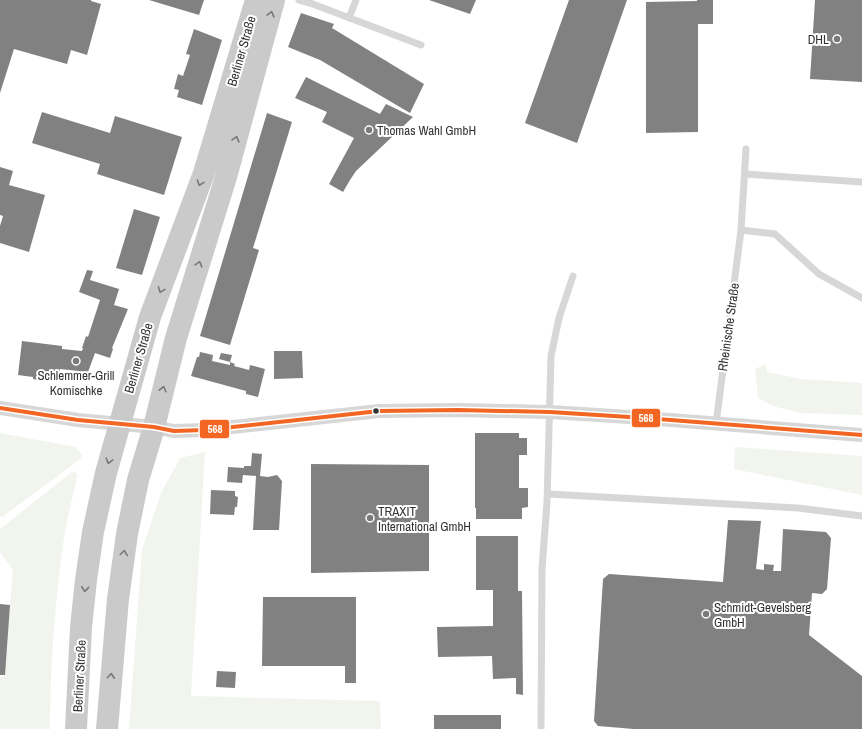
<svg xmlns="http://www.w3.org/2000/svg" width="862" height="729" font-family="'Archivo Narrow',sans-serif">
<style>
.green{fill:#f1f5ed}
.building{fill:#818181}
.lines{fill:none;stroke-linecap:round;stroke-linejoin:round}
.service{stroke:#d7d7d7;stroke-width:7}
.minor{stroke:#d7d7d7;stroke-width:14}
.primary{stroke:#cacaca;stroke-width:22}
.bus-1-casing{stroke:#fff;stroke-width:7}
.bus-1{stroke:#f26522;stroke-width:4}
.oneway{stroke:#777}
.poi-dot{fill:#7a7a7a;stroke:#fff;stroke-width:1.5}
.bus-dot{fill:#333;stroke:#fff;stroke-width:1.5}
.labels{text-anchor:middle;stroke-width:4;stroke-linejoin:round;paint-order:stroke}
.poi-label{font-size:13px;fill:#333;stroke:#fff;text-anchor:start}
.street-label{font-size:13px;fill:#333;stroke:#fff}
.line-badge{stroke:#fff;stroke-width:1.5}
.badge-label{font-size:11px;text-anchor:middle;font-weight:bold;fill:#fff}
</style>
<rect width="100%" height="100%" fill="#fff"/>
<path class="green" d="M 766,364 L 767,372 L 801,379 L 862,383 L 862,415 L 800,413 L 773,406 L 758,398 L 755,369 Z
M 0,433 L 75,447 L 79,451 L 82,456 L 79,460 L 2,517 L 0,516 Z
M 735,447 L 862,456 L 862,495 L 734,469 Z
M 205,452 L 191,696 L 380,701 L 381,729 L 129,729 L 142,550 L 161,493 L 180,458 Z
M 72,472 L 77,473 L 77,476 C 73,497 67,517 64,538 C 55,601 50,665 50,729 L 0,729 L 0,677 L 4,677 L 13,570 L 0,552 L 0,529 Z"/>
<path class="building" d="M 0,0 L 91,0 L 91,1 L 101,4 L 87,55 L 71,50 L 67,64 L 14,49 L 0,93 Z
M 149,0 L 204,0 L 199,15 Z
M 429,0 L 476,0 L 470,14 Z
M 569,0 L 627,0 L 577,143 L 525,123 Z
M 697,0 L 713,0 L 713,24 L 698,24 L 698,132 L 646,133 L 646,2 L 697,1 Z
M 815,0 L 862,0 L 862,82 L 810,79 Z
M 301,13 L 334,24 L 332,28 L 424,84 L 410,113 L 320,60 L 288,47 Z
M 194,29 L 222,40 L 202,105 L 177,97 L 179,90 L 174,89 L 178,74 L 183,76 L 190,55 L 186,54 Z
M 306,77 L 380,114 L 386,104 L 413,117 L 356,171 L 350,180 L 343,192 L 329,184 L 354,138 L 322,122 L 327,112 L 295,98 Z
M 42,112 L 110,133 L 115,116 L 182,137 L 164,195 L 97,174 L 100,164 L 32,143 Z
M 267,113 L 292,122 L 253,248 L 259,250 L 230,345 L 200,336 Z
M 0,167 L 13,171 L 9,185 L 45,195 L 29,252 L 0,243 L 0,226 L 3,216 L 0,215 Z
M 134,209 L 160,217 L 142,275 L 116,268 Z
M 87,270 L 93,271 L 90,280 L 119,289 L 114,305 L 128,309 L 112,348 L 113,349 L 110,358 L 95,353 L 88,372 L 60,369 L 58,380 L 38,378 L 38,380 L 33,379 L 33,377 L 18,375 L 22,341 L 62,346 L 62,349 L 82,351 L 83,348 L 82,348 L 86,336 L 88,337 L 100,300 L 79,292 Z
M 274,351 L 302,351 L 303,378 L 274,379 Z
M 200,352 L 213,355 L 212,361 L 230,365 L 230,362 L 235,364 L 234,366 L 249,370 L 250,365 L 265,369 L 258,397 L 246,394 L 246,391 L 191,376 L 197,357 L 199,357 Z
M 221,353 L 232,355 L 230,362 L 219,359 Z
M 475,433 L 519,433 L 519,438 L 527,438 L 527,455 L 519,455 L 519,488 L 528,488 L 528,507 L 522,508 L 522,519 L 476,519 L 476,508 L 475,508 Z
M 252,453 L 262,454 L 260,476 L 268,477 L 277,475 L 282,481 L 279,530 L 253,530 L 256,476 L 243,475 L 242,483 L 227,482 L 228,467 L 244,468 L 244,466 L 251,466 Z
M 311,464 L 429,465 L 429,571 L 311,573 Z
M 211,490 L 235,491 L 235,496 L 238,497 L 237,507 L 235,507 L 234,515 L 210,514 Z
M 728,520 L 761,521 L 756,569 L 764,570 L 764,564 L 774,565 L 773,571 L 781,571 L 783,529 L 826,532 L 831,538 L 827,589 L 822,594 L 812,593 L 809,635 L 862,676 L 862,729 L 634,729 L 598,726 L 594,721 L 603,579 L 609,574 L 723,582 Z
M 476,536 L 518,536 L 518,591 L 522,591 L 523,695 L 516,694 L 516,678 L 493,679 L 492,656 L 438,657 L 437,627 L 493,626 L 493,590 L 476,590 Z
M 263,597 L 356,597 L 356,683 L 345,683 L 345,666 L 262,666 Z
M 0,604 L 10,605 L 5,675 L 0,675 Z
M 217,671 L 236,672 L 235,688 L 216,687 Z
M 434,715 L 501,715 L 501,729 L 434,729 Z"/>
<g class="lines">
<path class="service" d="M 299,0 L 310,3 L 421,45
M 349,18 L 356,0
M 745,174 L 862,182
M 741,230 L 775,234 L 819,274 L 862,298
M 716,424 L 741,230 L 746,149
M 548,494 L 798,508 L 862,516
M 541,729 L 542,569 L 547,502 L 551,356 L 559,318 L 573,276"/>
<path class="minor" d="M 0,408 L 78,420 L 154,427 L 174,431 L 205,430 L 379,411 L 458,410 L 550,412 L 645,418 L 862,435"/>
<path class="primary" d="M 76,729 L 81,627 L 86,580 L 93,532 L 106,473 L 150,317 L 204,173 L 256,0
M 107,729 L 118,599 L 127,534 L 138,480 L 154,427 L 176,338 L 226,177 L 274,0"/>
<defs>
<path id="bus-1" d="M 0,408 L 78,420 L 154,427 L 174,431 L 205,430 L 379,411 L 458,410 L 550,412 L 645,418 L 862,435"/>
</defs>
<use href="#bus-1" class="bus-1-casing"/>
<use href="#bus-1" class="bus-1"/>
</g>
<defs><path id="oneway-chevron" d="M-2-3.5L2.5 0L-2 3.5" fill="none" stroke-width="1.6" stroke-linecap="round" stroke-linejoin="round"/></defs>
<g class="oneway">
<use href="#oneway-chevron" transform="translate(271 14) rotate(-75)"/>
<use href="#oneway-chevron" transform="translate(236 139) rotate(-74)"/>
<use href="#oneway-chevron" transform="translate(200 183) rotate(110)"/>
<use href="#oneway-chevron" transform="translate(199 264) rotate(-73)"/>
<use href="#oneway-chevron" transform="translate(161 290) rotate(111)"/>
<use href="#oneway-chevron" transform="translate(163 389) rotate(-76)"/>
<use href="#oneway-chevron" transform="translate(109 461) rotate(105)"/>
<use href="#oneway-chevron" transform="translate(124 553) rotate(-82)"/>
<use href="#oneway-chevron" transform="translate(85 589) rotate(96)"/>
<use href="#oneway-chevron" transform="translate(111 676) rotate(-86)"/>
</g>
<g class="poi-dot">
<circle cx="837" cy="39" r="4"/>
<circle cx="369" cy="130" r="4"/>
<circle cx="76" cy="361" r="4"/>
<circle cx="370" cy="518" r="4"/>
<circle cx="706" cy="614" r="4"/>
</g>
<circle class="bus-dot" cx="376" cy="411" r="3.5"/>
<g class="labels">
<g class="poi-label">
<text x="829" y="44" text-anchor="end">DHL</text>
<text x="377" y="135">Thomas Wahl GmbH</text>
<text x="76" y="380" text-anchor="middle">Schlemmer-Grill<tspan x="76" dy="15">Komischke</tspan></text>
<text x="378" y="516">TRAXIT<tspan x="378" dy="15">International GmbH</tspan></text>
<text x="714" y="612">Schmidt-Gevelsberg<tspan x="714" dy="15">GmbH</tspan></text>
</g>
<g class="street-label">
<text transform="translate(241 51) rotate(-74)" y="5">Berliner Straße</text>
<text transform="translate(728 327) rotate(-82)" y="5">Rheinische Straße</text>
<text transform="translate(138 358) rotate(-74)" y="5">Berliner Straße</text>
<text transform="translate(79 676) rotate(-87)" y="5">Berliner Straße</text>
</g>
</g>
<g class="line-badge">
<rect x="631" y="408" width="30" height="20" rx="4" fill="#f26522"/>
<rect x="199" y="419" width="31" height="20" rx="4" fill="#f26522"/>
</g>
<g class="badge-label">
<text x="646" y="422">568</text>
<text x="215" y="433">568</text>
</g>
</svg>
